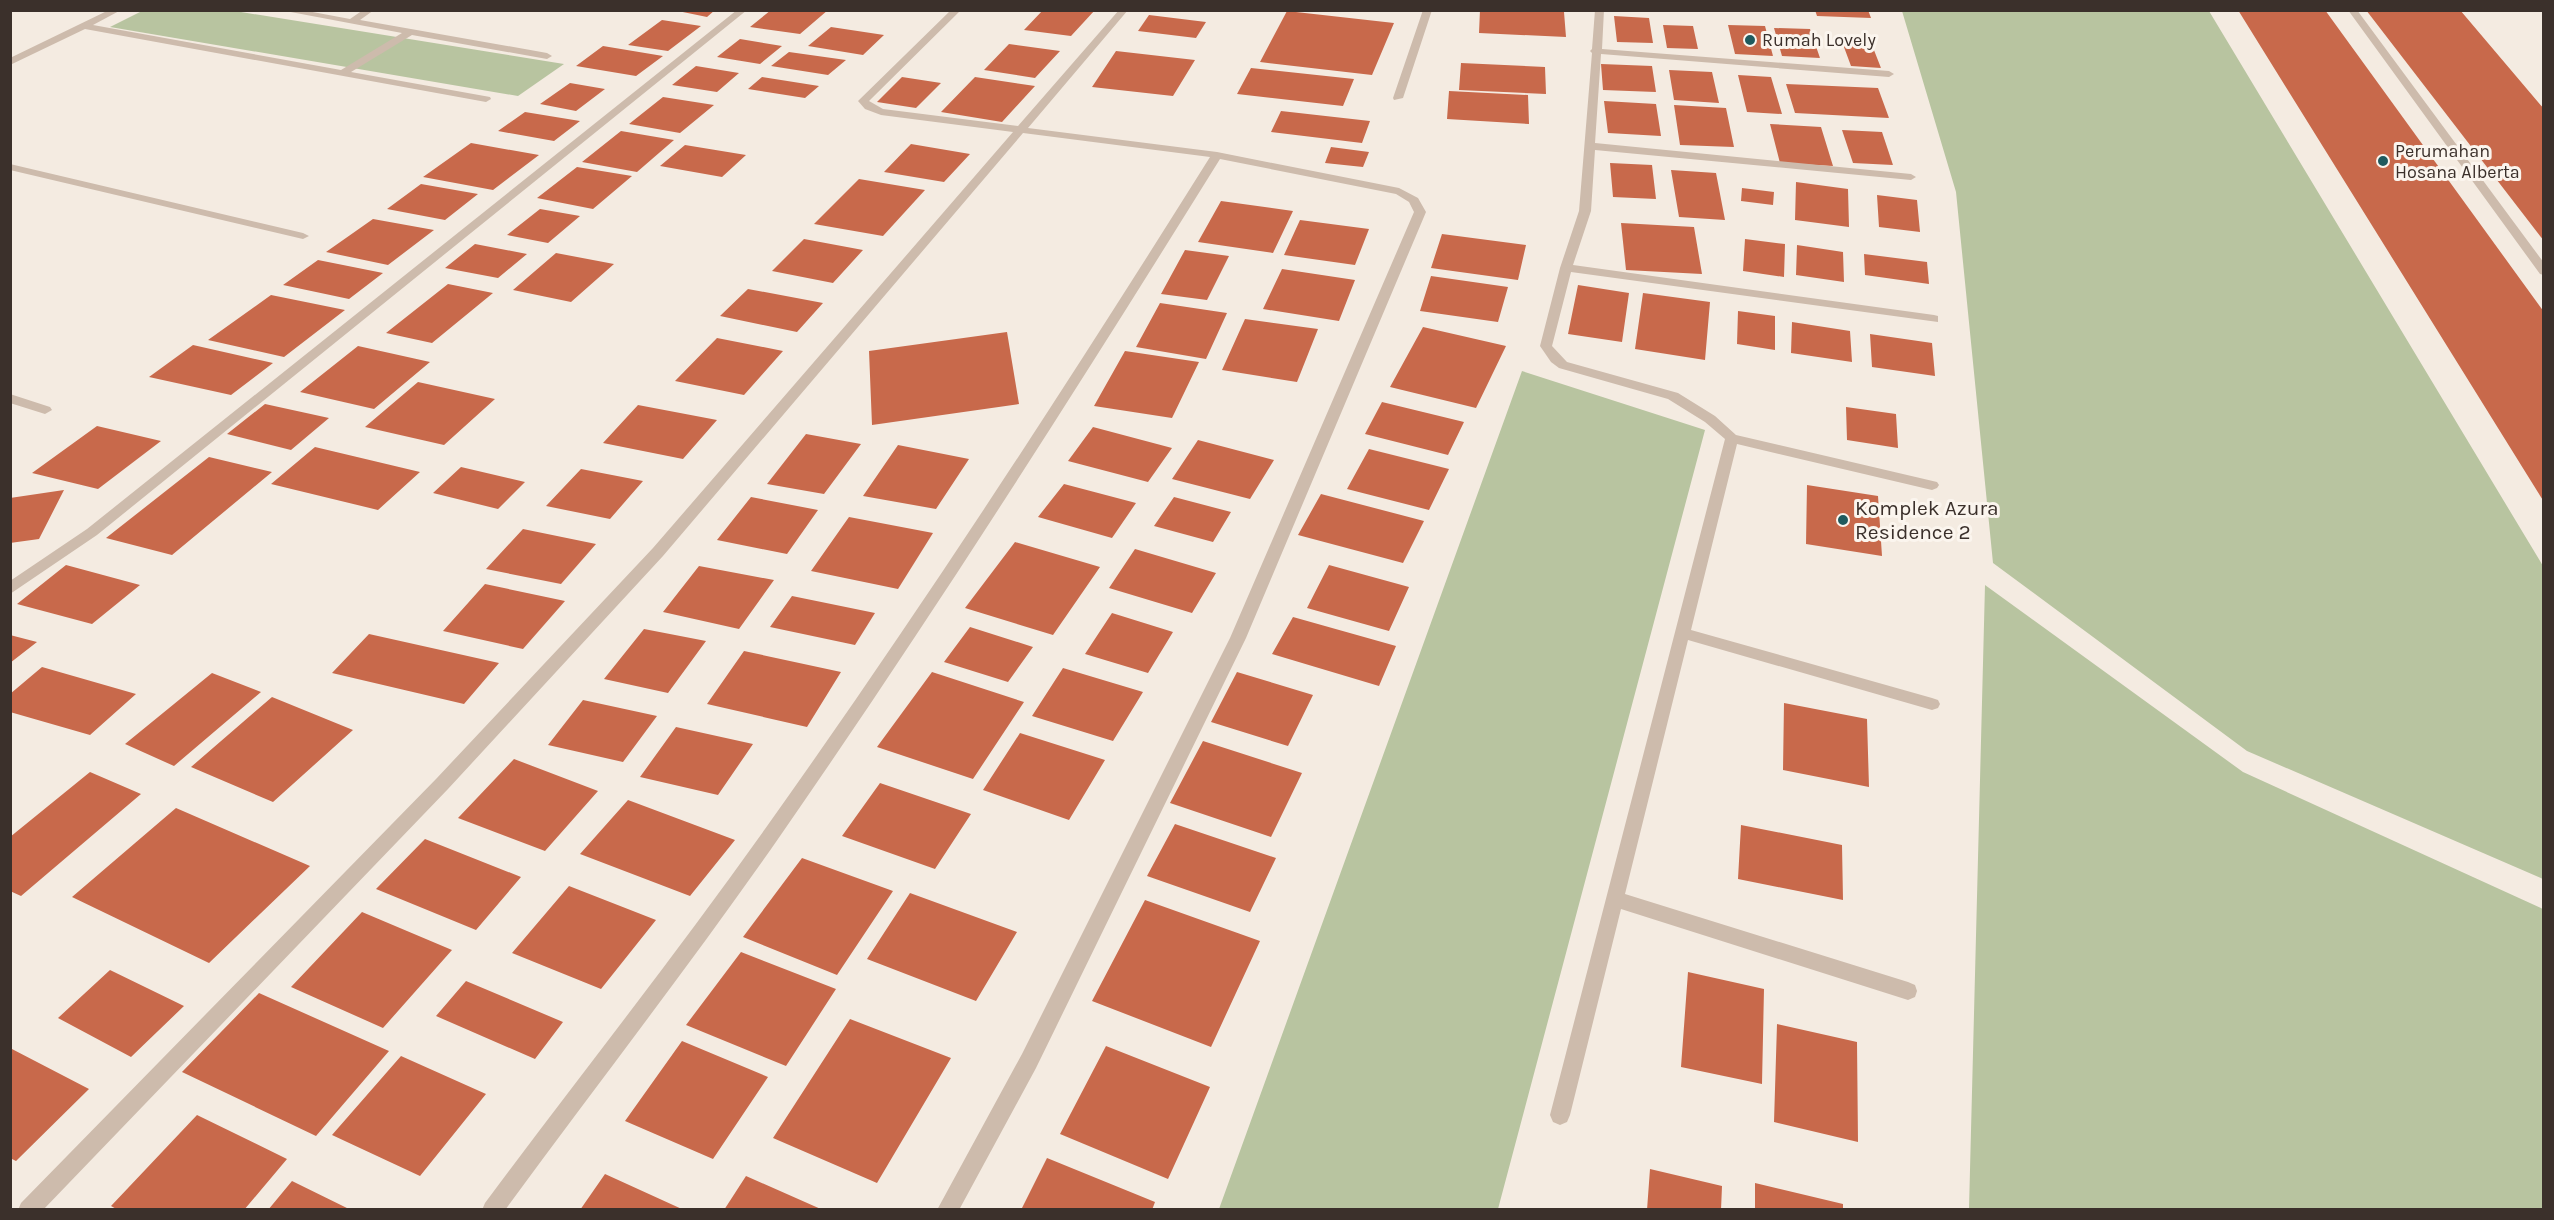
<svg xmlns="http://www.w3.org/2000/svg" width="2554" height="1220" font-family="Karla,sans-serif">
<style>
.green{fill:#b8c4a0}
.building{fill:#c8694b}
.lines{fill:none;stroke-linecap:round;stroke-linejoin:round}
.minor{fill:#cdbbac;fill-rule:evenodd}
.poi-dot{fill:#1f5a5e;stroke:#fbf5ee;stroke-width:2}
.labels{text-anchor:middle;stroke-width:6;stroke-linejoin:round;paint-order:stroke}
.far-poi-label{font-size:18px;fill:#3b302b;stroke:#fbf5ee;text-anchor:start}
.poi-label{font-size:21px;fill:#3b302b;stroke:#fbf5ee;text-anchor:start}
</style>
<rect width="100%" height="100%" fill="#f4ebe1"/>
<path class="green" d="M 142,11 L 235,11 L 564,64 L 518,96 L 110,27 Z
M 1902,11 L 2209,11 L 2543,566 L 2543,879 L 2247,751 L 1993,563 L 1956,192 Z
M 1522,371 L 1705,430 L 1498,1209 L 1219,1209 Z
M 1985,585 L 2243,772 L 2543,909 L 2543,1209 L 1969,1209 Z"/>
<path class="building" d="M 673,10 L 715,10 L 707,17 Z
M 771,10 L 828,10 L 800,34 L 750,27 Z
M 1043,10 L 1095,10 L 1071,36 L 1024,30 Z
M 1480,10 L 1564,12 L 1566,37 L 1479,33 Z
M 1815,10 L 1868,10 L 1871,18 L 1817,16 Z
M 2238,10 L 2325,10 L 2544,312 L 2544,502 Z
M 2366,10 L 2460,10 L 2544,109 L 2544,241 Z
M 1287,11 L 1394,23 L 1372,75 L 1260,62 Z
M 1149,15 L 1206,22 L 1196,38 L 1138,31 Z
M 1614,16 L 1649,18 L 1653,43 L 1617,42 Z
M 662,20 L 701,26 L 668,51 L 628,45 Z
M 1663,25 L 1693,26 L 1698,49 L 1667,48 Z
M 1728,25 L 1765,26 L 1773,56 L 1735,54 Z
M 831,27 L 884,35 L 863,55 L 808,46 Z
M 1774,28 L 1810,29 L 1820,58 L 1782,56 Z
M 740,39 L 782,46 L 760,64 L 717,57 Z
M 1841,39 L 1870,40 L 1881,68 L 1851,66 Z
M 1009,44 L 1060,51 L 1035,78 L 984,70 Z
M 603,46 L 663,56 L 636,76 L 576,66 Z
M 1116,51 L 1195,60 L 1173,96 L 1092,87 Z
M 789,52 L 846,60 L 828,75 L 771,66 Z
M 1461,63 L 1545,67 L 1546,94 L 1459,90 Z
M 1601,64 L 1652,66 L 1656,92 L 1603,90 Z
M 696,66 L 739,73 L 717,92 L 672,85 Z
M 1251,68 L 1354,79 L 1343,106 L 1237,94 Z
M 1669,70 L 1712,72 L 1719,103 L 1674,100 Z
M 1738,75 L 1771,77 L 1782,114 L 1747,112 Z
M 762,77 L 819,86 L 805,98 L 748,89 Z
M 902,77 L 941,83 L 916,108 L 877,102 Z
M 975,77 L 1035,86 L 1002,122 L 941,112 Z
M 570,83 L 605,89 L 576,111 L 540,104 Z
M 1786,84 L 1878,88 L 1889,118 L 1795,113 Z
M 1449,91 L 1528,95 L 1529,124 L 1447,119 Z
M 663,97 L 714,105 L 680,133 L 629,124 Z
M 1604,101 L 1656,104 L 1661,136 L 1608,133 Z
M 1674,105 L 1726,108 L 1734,147 L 1680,145 Z
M 1281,111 L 1370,121 L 1362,143 L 1271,132 Z
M 525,112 L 580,121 L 554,141 L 498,131 Z
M 1770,124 L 1821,127 L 1833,166 L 1780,163 Z
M 1842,130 L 1882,132 L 1893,165 L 1853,163 Z
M 621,131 L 674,140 L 637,172 L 582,162 Z
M 471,143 L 539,155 L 493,190 L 423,177 Z
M 911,144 L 970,154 L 944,182 L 884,172 Z
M 685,145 L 746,155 L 722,177 L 660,166 Z
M 1331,147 L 1369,152 L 1363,167 L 1325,163 Z
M 1610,163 L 1652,165 L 1656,199 L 1613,197 Z
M 577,167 L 632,176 L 593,209 L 537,198 Z
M 1671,170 L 1716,173 L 1725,220 L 1679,217 Z
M 859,179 L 925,190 L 883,236 L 814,224 Z
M 1796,182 L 1848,189 L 1849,227 L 1795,220 Z
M 421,184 L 478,194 L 445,220 L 387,209 Z
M 1742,188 L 1774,192 L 1773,205 L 1741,201 Z
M 1877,195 L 1917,200 L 1920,232 L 1879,227 Z
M 1221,201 L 1293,211 L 1273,253 L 1198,242 Z
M 540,209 L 580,216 L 548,243 L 507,235 Z
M 373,219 L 434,230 L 388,265 L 326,252 Z
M 1300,220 L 1369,229 L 1355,265 L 1284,255 Z
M 1621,223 L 1694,227 L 1702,274 L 1626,270 Z
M 1442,234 L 1526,245 L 1518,280 L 1431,268 Z
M 804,239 L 863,250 L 833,283 L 772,271 Z
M 1745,239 L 1785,244 L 1784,277 L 1743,271 Z
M 475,244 L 527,254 L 498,278 L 445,268 Z
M 1797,245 L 1843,252 L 1844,282 L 1796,275 Z
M 1185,250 L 1229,256 L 1207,300 L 1161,294 Z
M 556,253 L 614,264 L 571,302 L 513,290 Z
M 1864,254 L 1927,262 L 1929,284 L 1865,275 Z
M 318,260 L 383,273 L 349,299 L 283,285 Z
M 1282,269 L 1355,280 L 1339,321 L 1263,309 Z
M 1431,276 L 1508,287 L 1498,322 L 1420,311 Z
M 448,284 L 493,293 L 432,343 L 386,333 Z
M 1578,285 L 1629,293 L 1622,342 L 1568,334 Z
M 748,289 L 823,303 L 797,332 L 720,316 Z
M 1643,293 L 1710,302 L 1705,360 L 1635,349 Z
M 271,295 L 345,310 L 284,357 L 208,340 Z
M 1160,303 L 1227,313 L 1206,359 L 1136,347 Z
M 1738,311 L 1775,316 L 1775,350 L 1737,344 Z
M 1245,319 L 1318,329 L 1297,382 L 1222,370 Z
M 1792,322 L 1850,331 L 1852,362 L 1791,353 Z
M 1423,327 L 1506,346 L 1476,408 L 1390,387 Z
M 1007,332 L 1019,404 L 872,425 L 869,351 Z
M 1870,334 L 1932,343 L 1935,376 L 1872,367 Z
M 717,338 L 783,351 L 744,395 L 675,381 Z
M 193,345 L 273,363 L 231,395 L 149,377 Z
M 358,346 L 430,362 L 374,409 L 300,392 Z
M 1125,351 L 1199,362 L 1172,418 L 1094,406 Z
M 418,382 L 495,399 L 444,445 L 365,427 Z
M 1382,402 L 1464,422 L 1448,455 L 1365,434 Z
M 265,404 L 329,418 L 291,450 L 227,434 Z
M 638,405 L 717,420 L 683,459 L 603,443 Z
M 1846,407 L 1896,414 L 1898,448 L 1847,440 Z
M 97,426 L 161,441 L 98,489 L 32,473 Z
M 1093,427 L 1172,448 L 1148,482 L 1068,461 Z
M 806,434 L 861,444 L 824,494 L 767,484 Z
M 1198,440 L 1274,460 L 1250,499 L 1172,479 Z
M 898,445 L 969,459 L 936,509 L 863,496 Z
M 315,447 L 420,472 L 378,510 L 271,484 Z
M 1369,449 L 1449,469 L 1429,510 L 1347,489 Z
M 209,457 L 272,472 L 172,555 L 106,538 Z
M 461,467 L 525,482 L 498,509 L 433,493 Z
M 581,469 L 643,481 L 610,519 L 546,506 Z
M 1064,484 L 1136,503 L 1112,538 L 1038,517 Z
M 1807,485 L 1878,496 L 1882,556 L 1806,544 Z
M 64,490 L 39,539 L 10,543 L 10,498 Z
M 1321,494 L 1424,521 L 1403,563 L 1298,535 Z
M 751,497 L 818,510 L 787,554 L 717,540 Z
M 1174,497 L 1231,512 L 1213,542 L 1154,526 Z
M 849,517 L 933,533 L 898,589 L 811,571 Z
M 523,529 L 596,544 L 561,584 L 486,569 Z
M 1015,542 L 1100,567 L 1053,635 L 965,608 Z
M 1135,549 L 1216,573 L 1192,613 L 1109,588 Z
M 66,565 L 140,585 L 92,624 L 17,604 Z
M 1329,565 L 1409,587 L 1389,631 L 1307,608 Z
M 699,566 L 774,580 L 739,629 L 663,612 Z
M 485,584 L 565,601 L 523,649 L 443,631 Z
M 792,596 L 875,613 L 855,645 L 770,627 Z
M 1112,613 L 1173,632 L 1148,673 L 1085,654 Z
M 1293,617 L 1396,646 L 1379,686 L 1272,654 Z
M 970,627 L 1033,647 L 1008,682 L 944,662 Z
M 644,629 L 706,641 L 668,693 L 604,679 Z
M 369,634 L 499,663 L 464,704 L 332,673 Z
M 10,635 L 37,642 L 10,663 Z
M 744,651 L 841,672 L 807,727 L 707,704 Z
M 42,667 L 136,694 L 90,735 L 10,712 L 10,694 Z
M 1063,668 L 1143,692 L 1113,741 L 1032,716 Z
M 932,672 L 1024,702 L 973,779 L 877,747 Z
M 1237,672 L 1313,695 L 1288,746 L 1211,722 Z
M 212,673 L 261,692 L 174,766 L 125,744 Z
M 272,697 L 353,730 L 273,802 L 191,767 Z
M 583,700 L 657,716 L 623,762 L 548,745 Z
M 1784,703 L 1867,719 L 1869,787 L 1783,770 Z
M 676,727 L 753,744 L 718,795 L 640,777 Z
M 1020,733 L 1105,760 L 1069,820 L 983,790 Z
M 1203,741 L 1302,773 L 1271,837 L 1170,803 Z
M 514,759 L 598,791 L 545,851 L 458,818 Z
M 90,772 L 141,794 L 21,896 L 10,891 L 10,837 Z
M 880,783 L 971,814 L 935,869 L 842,836 Z
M 628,800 L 735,840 L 690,896 L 580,854 Z
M 176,808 L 310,866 L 209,963 L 72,897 Z
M 1175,824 L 1276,858 L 1250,912 L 1147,876 Z
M 1741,825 L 1842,845 L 1843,900 L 1738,879 Z
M 425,839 L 521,877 L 476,930 L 376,889 Z
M 802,858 L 893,891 L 837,975 L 743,937 Z
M 569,886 L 656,920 L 601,989 L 512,953 Z
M 910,893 L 1017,932 L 976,1001 L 867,959 Z
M 1145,900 L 1260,941 L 1211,1047 L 1092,1001 Z
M 362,912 L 452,950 L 383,1028 L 291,987 Z
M 741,952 L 836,989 L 786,1066 L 686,1025 Z
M 110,970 L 184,1006 L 131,1057 L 58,1018 Z
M 1688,972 L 1764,989 L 1762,1084 L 1681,1067 Z
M 466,981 L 563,1022 L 535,1059 L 436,1016 Z
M 259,993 L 389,1051 L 316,1136 L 182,1072 Z
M 850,1019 L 951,1058 L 877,1183 L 773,1138 Z
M 1777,1024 L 1857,1042 L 1858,1142 L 1774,1122 Z
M 682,1041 L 768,1077 L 713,1159 L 625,1121 Z
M 1106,1046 L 1210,1087 L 1168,1179 L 1060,1134 Z
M 10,1048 L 89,1089 L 16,1161 L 10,1158 Z
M 401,1056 L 486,1094 L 420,1176 L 332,1135 Z
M 197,1115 L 287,1159 L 244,1210 L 118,1210 L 111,1206 Z
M 1047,1158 L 1155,1202 L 1152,1210 L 1021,1210 Z
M 1650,1169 L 1722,1186 L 1721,1210 L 1647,1210 Z
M 605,1174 L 684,1210 L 580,1210 Z
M 746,1176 L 823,1210 L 724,1210 Z
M 292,1181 L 351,1210 L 268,1210 Z
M 1755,1183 L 1843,1204 L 1843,1210 L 1755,1210 Z"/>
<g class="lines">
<path class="minor" d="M 109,10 L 121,10 L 93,25 L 341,70 L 402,33 L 280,10 L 302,10 L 350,19 L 363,10 L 374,10 L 360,20 L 547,53 L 552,56 L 547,59 L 412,35 L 351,72 L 490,97 L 491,99 L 486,102 L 85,29 L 10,65 L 10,58 Z
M 737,10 L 747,10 L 97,535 L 10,594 L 10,581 L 87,529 Z
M 951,10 L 961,10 L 869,101 L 883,109 L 1018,126 L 1119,10 L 1128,10 L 1028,128 L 1217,152 L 1399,188 L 1418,198 L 1426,212 L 1246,638 L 1036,1068 L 959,1210 L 937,1210 L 1022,1054 L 1230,638 L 1414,212 L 1409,202 L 1396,194 L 1220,159 C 1077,389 932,617 778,839 C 690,965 596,1086 505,1210 L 482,1210 L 485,1203 C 578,1078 675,956 765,829 C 921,610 1067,385 1210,157 L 1023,133 L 663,556 L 448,789 L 43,1210 L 18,1210 L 21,1203 L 436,779 L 653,548 L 1013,132 L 881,115 L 865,109 L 858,101 Z
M 1423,10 L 1432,10 L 1403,98 L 1394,100 L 1393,98 Z
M 1595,10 L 1604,10 L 1602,49 L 1889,71 L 1894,74 L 1889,77 L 1601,54 L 1595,143 L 1911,174 L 1916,177 L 1911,180 L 1595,150 L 1591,211 L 1573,265 L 1934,315 L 1938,316 L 1938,322 L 1571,272 L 1552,346 L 1567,362 L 1678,393 L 1715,416 L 1736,435 L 1937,482 L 1939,485 L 1937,488 L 1932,490 L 1737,444 L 1691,630 L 1932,698 L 1938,700 L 1940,704 L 1938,708 L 1932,710 L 1688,640 L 1625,894 L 1908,982 L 1915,985 L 1917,991 L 1915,997 L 1908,1000 L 1621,909 L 1570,1115 L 1567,1122 L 1560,1125 L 1553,1122 L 1550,1115 L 1725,439 L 1705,422 L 1668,399 L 1559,368 L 1551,362 L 1540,346 L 1560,268 L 1579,211 L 1592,53 L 1590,51 L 1592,49 Z
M 2348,10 L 2357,10 L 2544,263 L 2544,275 L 2540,274 Z
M 10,164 L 303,233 L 309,236 L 303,239 L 10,170 Z
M 10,394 L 50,407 L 52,410 L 45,414 L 10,403 Z"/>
</g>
<g class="poi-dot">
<circle cx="1750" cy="40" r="6"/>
<circle cx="2383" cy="161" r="6"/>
<circle cx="1843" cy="520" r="6"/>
</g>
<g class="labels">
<g class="far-poi-label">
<text x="1762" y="46">Rumah Lovely</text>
<text x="2395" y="157">Perumahan<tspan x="2395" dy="21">Hosana Alberta</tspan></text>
</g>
<g class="poi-label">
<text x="1855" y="515">Komplek Azura<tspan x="1855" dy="24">Residence 2</tspan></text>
</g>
</g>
<rect width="2554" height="1220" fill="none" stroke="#3b302b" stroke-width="24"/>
</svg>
